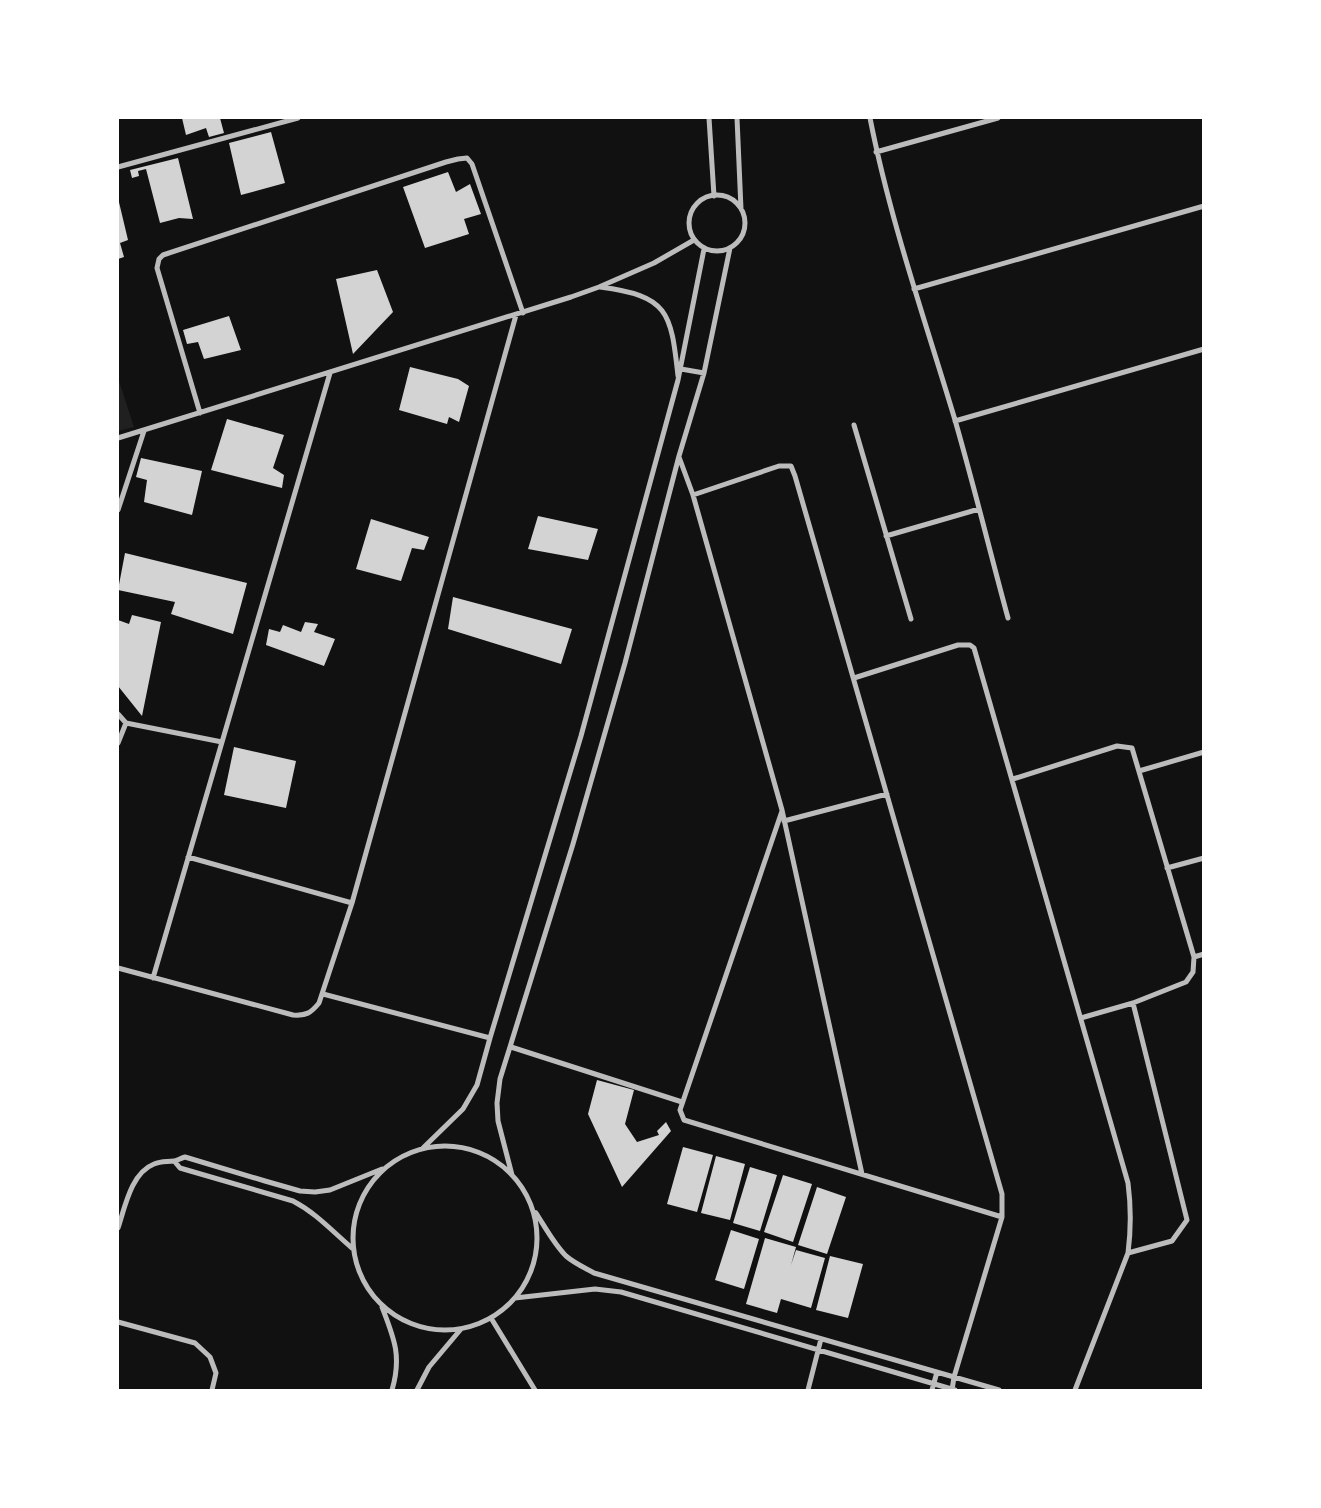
<svg xmlns="http://www.w3.org/2000/svg" width="1321" height="1508" font-family="'Public Sans',sans-serif">
<style>
.green{fill:#202020}
.building{fill:#d3d3d3}
.lines{fill:none;stroke-linecap:round;stroke-linejoin:round}
.minor{stroke:#bcbcbc;stroke-width:5}
</style>
<rect width="100%" height="100%" fill="#111"/>
<path class="green" d="M 118,378 L 134,427 L 118,431 Z"/>
<path class="building" d="M 182,118 L 220,118 L 224,133 L 209,137 L 206,128 L 186,135 Z
M 271,132 L 285,183 L 241,195 L 229,143 Z
M 178,158 L 193,219 L 179,218 L 160,223 L 146,169 L 138,171 L 139,176 L 132,178 L 130,170 Z
M 448,172 L 456,192 L 470,184 L 481,214 L 464,219 L 469,234 L 425,248 L 403,187 Z
M 118,198 L 128,240 L 120,243 L 124,257 L 118,259 Z
M 377,270 L 393,312 L 353,354 L 336,279 Z
M 229,316 L 241,350 L 204,359 L 198,342 L 187,344 L 183,330 Z
M 410,367 L 458,379 L 469,386 L 459,422 L 449,417 L 447,424 L 399,410 Z
M 227,419 L 284,435 L 273,468 L 284,475 L 282,488 L 211,470 Z
M 141,458 L 202,471 L 192,515 L 144,502 L 147,480 L 136,477 Z
M 538,516 L 598,529 L 588,560 L 528,549 Z
M 371,519 L 429,537 L 424,550 L 412,548 L 401,581 L 356,569 Z
M 125,553 L 247,583 L 233,634 L 171,614 L 175,602 L 118,590 Z
M 453,597 L 572,629 L 561,664 L 448,629 Z
M 132,615 L 161,622 L 142,716 L 118,686 L 118,620 L 129,624 Z
M 305,622 L 318,624 L 314,632 L 335,639 L 324,666 L 266,645 L 269,629 L 280,632 L 283,625 L 301,632 Z
M 234,747 L 296,761 L 286,808 L 224,795 Z
M 597,1080 L 634,1090 L 625,1124 L 637,1142 L 659,1135 L 657,1131 L 666,1122 L 671,1131 L 622,1187 L 588,1114 Z
M 683,1147 L 713,1155 L 697,1212 L 667,1204 Z
M 716,1156 L 745,1164 L 730,1220 L 701,1213 Z
M 750,1167 L 777,1175 L 760,1231 L 733,1223 Z
M 783,1175 L 812,1184 L 793,1242 L 764,1232 Z
M 817,1187 L 846,1197 L 827,1254 L 798,1245 Z
M 731,1230 L 759,1239 L 744,1289 L 715,1280 Z
M 765,1238 L 796,1247 L 791,1265 L 796,1250 L 825,1258 L 811,1308 L 781,1299 L 777,1313 L 746,1304 Z
M 830,1256 L 863,1264 L 848,1318 L 816,1310 Z"/>
<g class="lines">
<path class="minor" d="M 709,118 L 714,196
M 737,118 L 741,209
M 870,118 C 890,220 925,320 955,420 C 974,486 990,552 1008,618
M 876,152 L 998,118
M 118,167 L 298,118
M689 223a28 28 0 1 1 56 0a28 28 0 1 1-56 0Z
M 600,287 C 668,296 671,311 678,376
M 914,289 L 1204,206
M 681,369 L 704,373
M 200,413 L 157,268 L 159,259 L 163,255 L 446,162 L 458,159 L 467,158 L 472,164 L 523,313
M 955,421 L 1204,349
M 854,425 L 911,619
M 118,438 L 571,297 L 599,287 L 654,263 L 694,240
M 679,457 L 693,495 L 782,810 L 862,1174
M 693,495 L 779,466 L 791,466 L 795,476 L 1002,1194 L 1002,1217 L 954,1377 L 952,1390
M 118,510 L 144,431
M 886,536 L 979,509
M 854,678 L 958,645 L 970,645 L 974,648 L 1128,1183 C 1131,1206 1131,1230 1128,1253 L 1075,1390
M 118,714 L 126,723 L 222,742
M 118,743 L 126,723
M 1139,771 L 1204,752
M 1013,779 L 1117,746 L 1132,748 L 1194,957 L 1193,972 L 1186,982 L 1133,1003 L 1081,1018
M 782,811 L 680,1110 L 684,1120 L 1002,1217
M 784,821 L 887,794
M 188,857 L 352,903
M 1167,868 L 1204,858
M 1194,957 L 1204,954
M 118,968 L 293,1015 C 306,1016 311,1013 319,1003 L 352,903 L 516,315
M 153,978 L 330,373
M 323,994 L 490,1038
M 511,1047 L 682,1102
M353 1238a92 92 0 1 1 184 0a92 92 0 1 1-184 0Z
M 423,1148 L 463,1109 L 477,1085 L 490,1038 L 581,736 L 678,380 L 704,249
M 175,1162 L 180,1168 L 293,1201 C 316,1213 332,1231 352,1248
M 512,1175 L 498,1121 L 497,1103 L 500,1079 L 573,844 L 625,663 L 679,456 L 704,373 L 730,248
M 536,1213 C 545,1227 554,1244 566,1256 C 574,1263 585,1268 594,1273 L 999,1390
M 118,1228 C 125,1207 131,1173 154,1164 C 161,1161 166,1162 174,1161 C 177,1161 181,1158 185,1157 L 265,1181 L 300,1191 L 315,1192 L 330,1190 L 382,1169
M 1128,1253 L 1172,1241 L 1187,1220 L 1133,1003
M 515,1298 L 595,1289 L 621,1292 L 955,1390
M 382,1307 C 394,1338 402,1356 392,1390
M 491,1318 L 535,1390
M 118,1322 L 195,1343 L 210,1357 L 216,1373 L 212,1390
M 417,1390 L 429,1367 L 461,1329
M 808,1390 L 821,1339
M 932,1390 L 937,1372"/>
</g>
<rect width="1321" height="1508" fill="none" stroke="#ffffff" stroke-width="238"/>
</svg>
